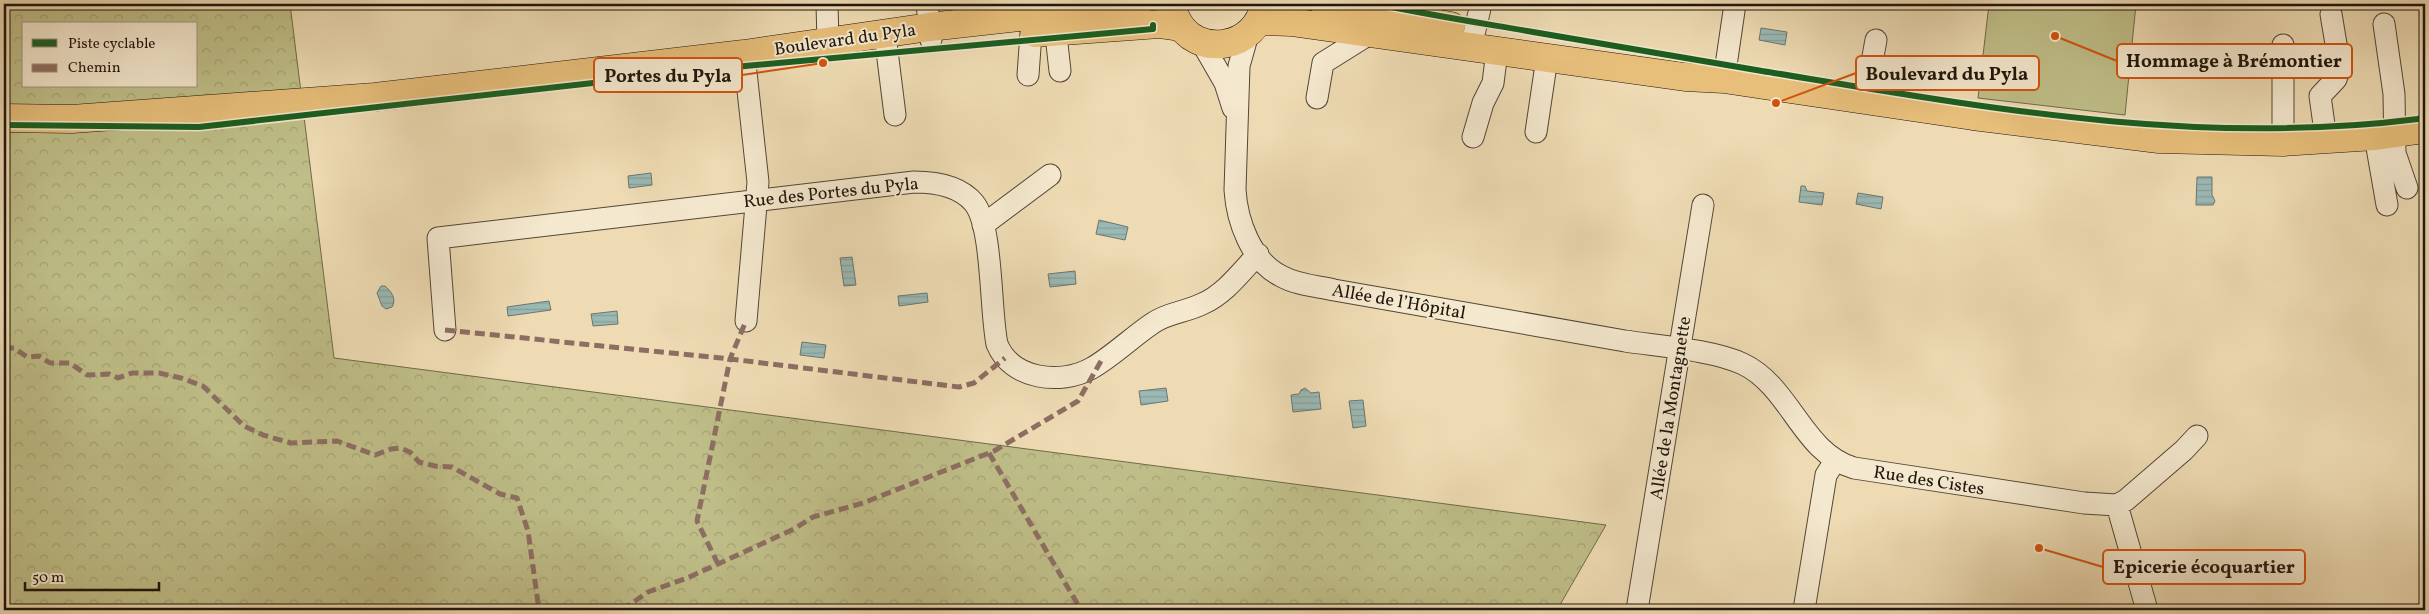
<svg xmlns="http://www.w3.org/2000/svg" width="2429" height="614" font-family="Vollkorn,serif">
<style>
.forest{fill:url(#forest-crowns);stroke:#6e6a4a;fill-rule:evenodd}
.park{fill:#bfbe88;stroke:#6e6a4a}
.water{fill:url(#water-rules);stroke:#697771}
.lines{fill:none;stroke-linecap:round;stroke-linejoin:round}
.minor-casing{stroke:#524636;stroke-width:23}
.major-casing{stroke:#1e150c;stroke-width:29}
.minor{stroke:#f4e8ce;stroke-width:21}
.major{stroke:#e7be7a;stroke-width:28}
.quiet{stroke:#8d6e63;stroke-width:5;stroke-dasharray:10 5;stroke-linecap:butt}
.cycleway-casing{stroke:#f4e8ce;stroke-width:9}
.cycleway{stroke:#1b5e20;stroke-width:6}
.labels{text-anchor:middle;stroke-width:4;stroke-linejoin:round;paint-order:stroke}
.street-label{font-size:18px;fill:#1e150c;stroke:#f4e8ce}
.leader{fill:none;stroke:#d4520c;stroke-width:2}
.callout-dot{fill:#d4520c;stroke:#f4e8ce;stroke-width:2}
.callout{fill:#f4e8ce;stroke:#d4520c;stroke-width:2}
.callout-label{font-size:19px;text-anchor:middle;font-weight:bold;fill:#1e150c}
</style>
<defs>
<pattern id="forest-crowns" width="20" height="18" patternUnits="userSpaceOnUse" patternTransform="scale(1.25)"><rect width="20" height="18" fill="#bfbe88"/><path d="M2 6a3 3 0 1 1 6 0M12 15a3 3 0 1 1 6 0" fill="none" stroke="#a4a274"/></pattern>
<pattern id="water-rules" width="6" height="5" patternUnits="userSpaceOnUse" patternTransform="scale(1.25)"><rect width="6" height="5" fill="#9bb9b4"/><path d="M0 2.5h6" fill="none" stroke="#859e9a"/></pattern>
</defs>
<rect width="100%" height="100%" fill="#eedbb3"/>
<filter id="stains"><feTurbulence type="fractalNoise" baseFrequency=".004" numOctaves="4"/><feColorMatrix values="0 0 0 0 .2 0 0 0 0 .09 0 0 0 0 .02 0 0 0 .5 -.17"/></filter>
<radialGradient id="worn" r=".72"><stop offset=".6" stop-color="#630" stop-opacity="0"/><stop offset="1" stop-color="#630" stop-opacity=".3"/></radialGradient>
<path class="forest" d="M 4,4 L 290,4 L 334,358 L 1606,525 L 1557,610 L 4,610 ZM 24,24 L 196,24 L 196,86 L 24,86 Z"/>
<path class="park" d="M 1989,4 L 2136,4 L 2125,115 L 1978,98 Z"/>
<path class="water" d="M 1761,28 L 1787,32 L 1785,45 L 1759,40 Z
M 651,173 L 652,185 L 629,188 L 628,176 Z
M 2197,177 L 2212,177 L 2212,195 L 2215,201 L 2213,205 L 2196,205 Z
M 1801,186 L 1805,186 L 1807,191 L 1824,193 L 1822,205 L 1799,202 Z
M 1858,193 L 1883,197 L 1881,209 L 1856,204 Z
M 1099,220 L 1128,227 L 1125,240 L 1096,234 Z
M 852,257 L 856,285 L 844,286 L 840,258 Z
M 1075,271 L 1076,284 L 1050,287 L 1048,274 Z
M 381,286 L 385,286 C 391,291 397,299 392,307 L 386,309 L 382,306 L 377,293 Z
M 927,293 L 928,302 L 899,306 L 898,296 Z
M 549,301 L 551,310 L 508,316 L 507,307 Z
M 617,311 L 618,324 L 593,326 L 591,314 Z
M 802,342 L 826,345 L 824,358 L 800,355 Z
M 1166,388 L 1168,401 L 1141,405 L 1139,391 Z
M 1305,388 L 1311,393 L 1319,392 L 1321,409 L 1293,412 L 1291,395 L 1299,394 L 1301,390 Z
M 1363,400 L 1366,426 L 1353,428 L 1349,401 Z"/>
<g class="lines">
<defs>
<path id="minor" d="M 827,4 L 828,42
M 927,4 L 931,40
M 1054,17 L 1060,71
M 2384,24 L 2394,94 L 2395,153 L 2407,188
M 1248,34 L 1239,66 L 1235,190 C 1237,221 1251,261 1281,276 C 1297,285 1316,286 1334,290 C 1431,307 1528,324 1625,341 C 1658,346 1714,350 1743,364 C 1791,387 1802,453 1854,468 L 2084,503 L 2117,505 L 2126,500 L 2184,450 L 2197,436
M 886,43 L 895,115
M 1202,43 L 1225,83 L 1233,108
M 2283,45 L 2283,142
M 1471,47 L 1481,4
M 744,54 L 758,182 L 746,321
M 1028,75 L 1031,33
M 1724,79 L 1735,4
M 1317,98 L 1323,63 L 1371,33
M 1865,100 L 1876,40
M 1536,132 L 1547,58
M 2375,136 L 2387,205
M 1473,137 L 1483,103 L 1493,83 L 1497,51
M 2326,139 L 2320,96 L 2336,79 L 2340,68 L 2331,14
M 983,225 L 1050,175
M 445,330 L 438,238 L 914,182 C 934,182 960,186 974,203 C 993,226 990,311 997,344 C 1011,379 1060,386 1092,368 C 1113,356 1132,337 1153,323 C 1167,313 1186,312 1202,304 C 1225,294 1241,272 1258,254
M 2117,505 L 2147,610
M 1637,610 L 1703,205
M 1804,610 L 1826,475 L 1835,461"/>
<path id="major" d="M 1171,4 C 1171,9 1173,13 1176,18 C 1195,60 1258,49 1264,4
M 1324,4 L 1451,26
M 1259,21 L 1291,22 L 1685,77 L 1724,79 L 1973,116 L 2159,139 L 2283,142 L 2375,136 L 2425,129
M 1035,33 L 1159,24 L 1180,27
M 4,118 L 72,119 L 375,97 L 744,54 L 929,27 L 1138,4"/>
</defs>
<use href="#minor" class="minor-casing"/>
<use href="#major" class="major-casing"/>
<use href="#minor" class="minor"/>
<use href="#major" class="major"/>
<path class="quiet" d="M 445,330 L 730,359 L 959,387 L 974,383 L 1005,358
M 4,348 L 14,348 L 27,357 L 39,356 L 50,363 L 70,363 L 87,375 L 109,374 L 118,378 L 132,373 L 159,373 L 181,378 L 203,386 L 244,426 L 263,435 L 291,443 L 337,441 L 375,455 L 391,449 L 400,448 L 410,452 L 419,462 L 435,466 L 452,467 L 500,494 L 517,498 L 528,531 L 539,610
M 989,453 L 1081,610
M 718,564 L 697,521 L 730,359 L 746,321
M 622,610 L 648,592 L 687,578 L 718,564 L 794,529 L 813,517 L 863,503 L 994,451 L 1078,401 L 1101,361"/>
<defs>
<path id="cycleway" d="M 1377,4 C 1429,15 1481,23 1533,32 C 1610,45 1686,58 1762,71 C 1982,107 2195,147 2418,119 L 2425,115
M 4,125 L 199,127 L 745,66 L 1153,29 L 1153,25"/>
</defs>
<use href="#cycleway" class="cycleway-casing"/>
<use href="#cycleway" class="cycleway"/>
</g>
<g class="labels">
<g class="street-label">
<text transform="translate(845 39) rotate(-8)" y="6">Boulevard du Pyla</text>
<text transform="translate(831 192) rotate(-6)" y="6">Rue des Portes du Pyla</text>
<text transform="translate(1399 301) rotate(10)" y="6">Allée de l’Hôpital</text>
<text transform="translate(1670 408) rotate(-81)" y="6">Allée de la Montagnette</text>
<text transform="translate(1929 480) rotate(9)" y="6">Rue des Cistes</text>
</g>
</g>
<path class="leader" d="M2055 36L2117 61M1776 103L1856 73M823 63L742 75M2039 548L2103 567"/>
<g class="callout-dot">
<circle cx="2055" cy="36" r="5"/>
<circle cx="1776" cy="103" r="5"/>
<circle cx="823" cy="63" r="5"/>
<circle cx="2039" cy="548" r="5"/>
</g>
<g class="callout">
<rect x="2117" y="44" width="235" height="34" rx="5"/>
<rect x="1856" y="56" width="183" height="34" rx="5"/>
<rect x="594" y="58" width="148" height="34" rx="5"/>
<rect x="2103" y="550" width="202" height="34" rx="5"/>
</g>
<g class="callout-label">
<text x="2234" y="67">Hommage à Brémontier</text>
<text x="1947" y="80">Boulevard du Pyla</text>
<text x="668" y="82">Portes du Pyla</text>
<text x="2204" y="573">Epicerie écoquartier</text>
</g>
<rect width="2429" height="614" fill="none" stroke="#eedbb3" stroke-width="20"/>
<rect x="5" y="5" width="2419" height="604" fill="none" stroke="#1e150c" stroke-width="2.5"/>
<rect x="10" y="10" width="2409" height="594" fill="none" stroke="#1e150c"/>
<rect x="22" y="22" width="175" height="65" fill="#f4e8ce" stroke="#9e9480"/>
<rect x="32" y="39" width="25" height="8" fill="#1b5e20" stroke="#9e9480"/>
<text x="68" y="48" font-size="15" fill="#1e150c">Piste cyclable</text>
<rect x="32" y="64" width="25" height="8" fill="#8d6e63" stroke="#9e9480"/>
<text x="68" y="72" font-size="15" fill="#1e150c">Chemin</text>
<path d="M25 582v8h134v-8" fill="none" stroke="#1e150c" stroke-width="2.5"/>
<text x="32" y="582" font-size="15" fill="#1e150c" stroke="#f4e8ce" stroke-width="4" paint-order="stroke">50 m</text>
<rect width="100%" height="100%" filter="url(#stains)"/>
<rect width="100%" height="100%" fill="url(#worn)"/>
</svg>
